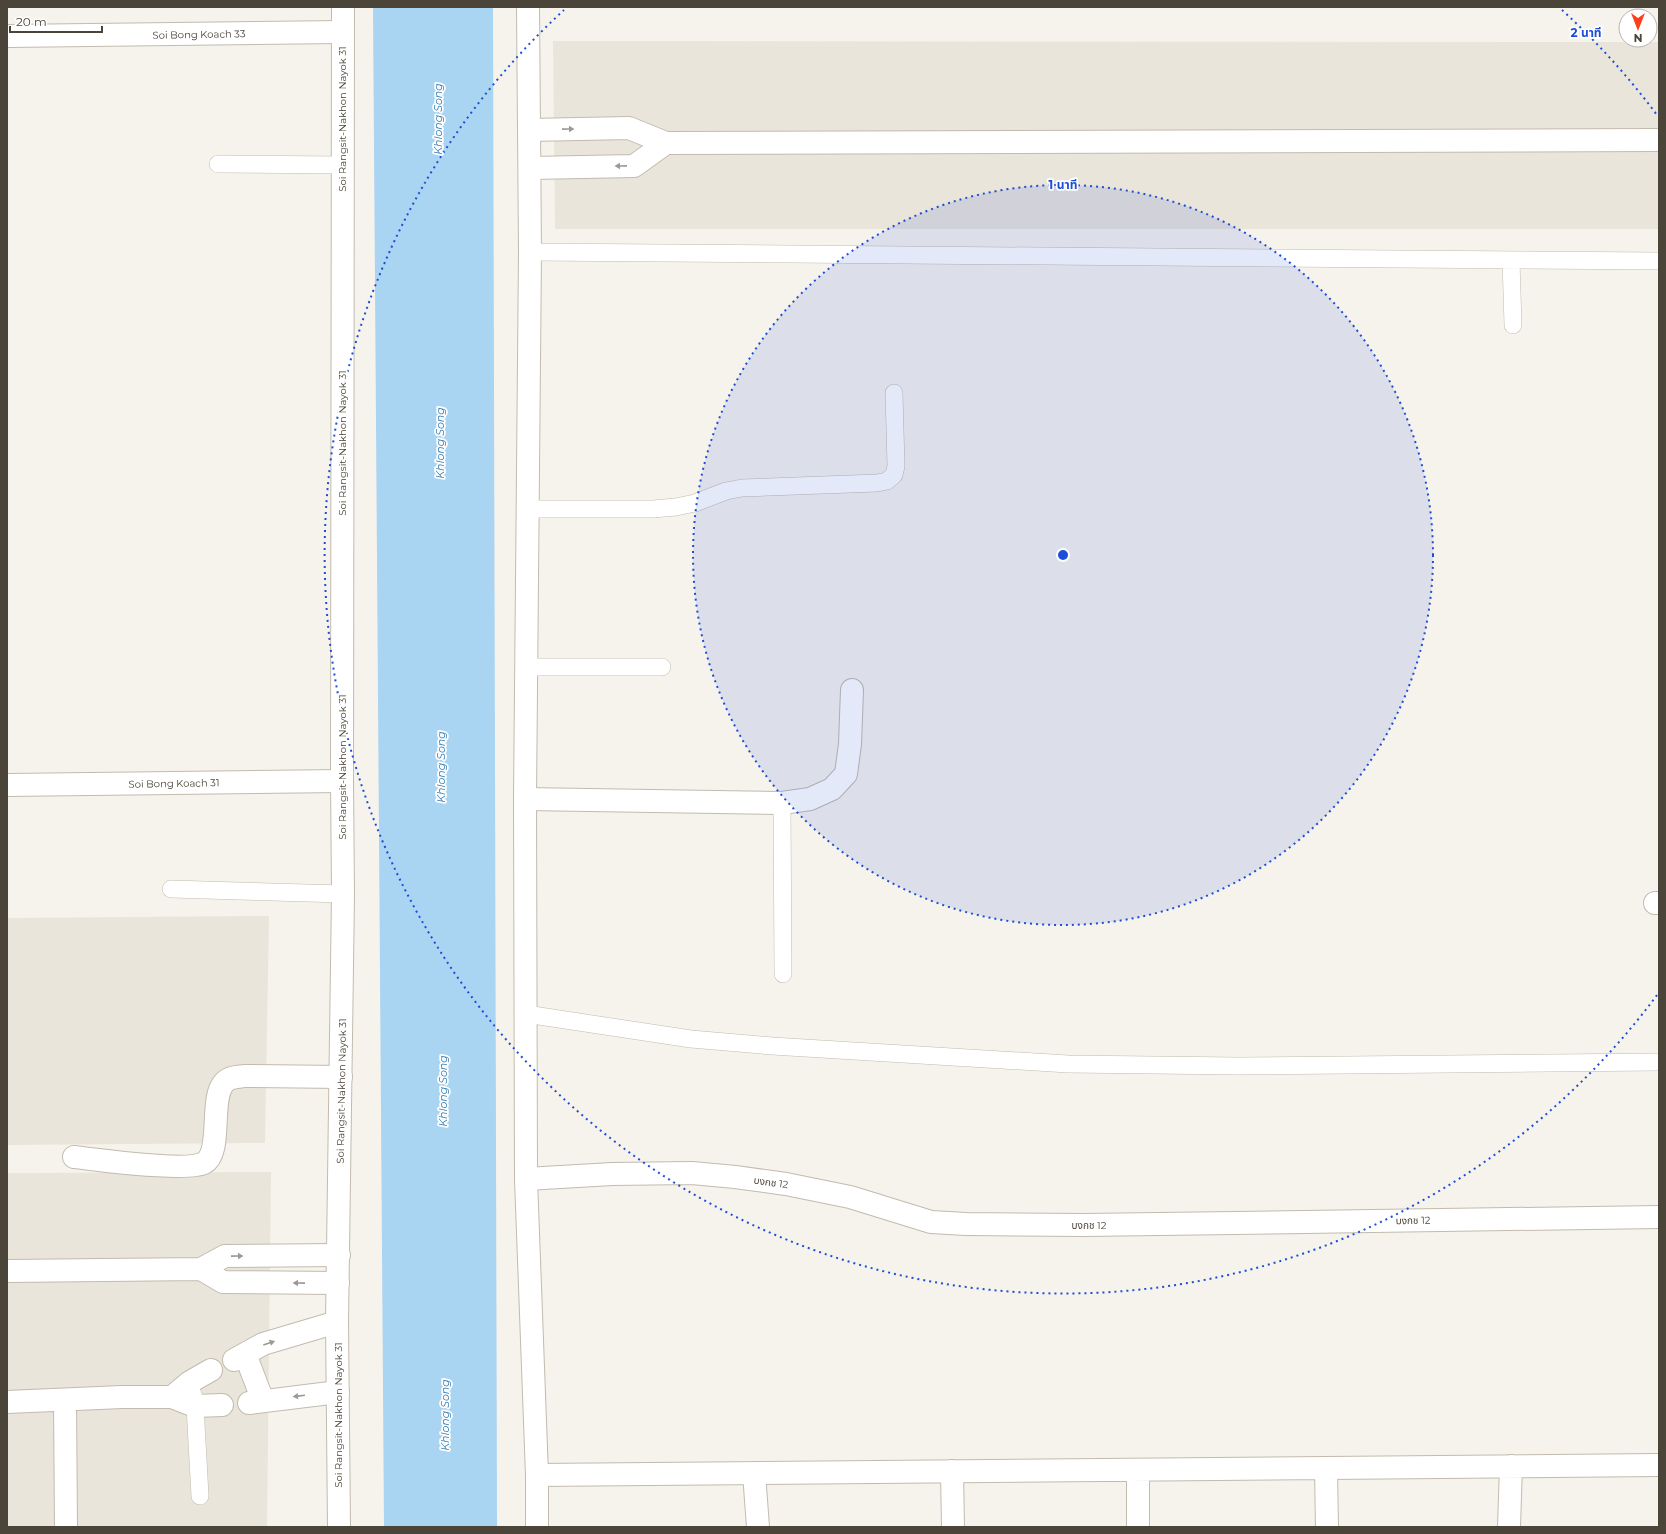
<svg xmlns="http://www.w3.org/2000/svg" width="1666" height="1534" font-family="Montserrat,'Noto Sans Thai',sans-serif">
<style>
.residential{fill:#eae5da}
.water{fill:#a9d4f2}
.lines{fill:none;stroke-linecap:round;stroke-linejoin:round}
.service-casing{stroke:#c2bbae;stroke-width:18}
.minor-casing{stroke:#c2bbae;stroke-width:24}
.tertiary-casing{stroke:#c2bbae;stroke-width:24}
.service{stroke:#fff;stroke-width:17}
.minor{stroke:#fff;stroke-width:22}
.tertiary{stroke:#fff;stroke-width:22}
.oneway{fill:#9c9892}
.ring{fill:none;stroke:#1d4ed8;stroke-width:2;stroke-dasharray:2 4}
.labels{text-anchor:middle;stroke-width:3.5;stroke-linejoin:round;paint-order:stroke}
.street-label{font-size:10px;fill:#4b4439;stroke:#fff}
.water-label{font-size:11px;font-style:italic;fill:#2e7ab2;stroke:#fff}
.centre{fill:#1d4ed8;stroke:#fff;stroke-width:2}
.ring-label{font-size:12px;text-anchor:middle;font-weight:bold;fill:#1d4ed8;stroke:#fff;stroke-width:3.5;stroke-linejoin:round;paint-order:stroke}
</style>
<rect width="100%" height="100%" fill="#f6f3ec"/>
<path class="residential" d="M 553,41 L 1659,42 L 1659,229 L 555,229 Z
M 269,916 L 265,1143 L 7,1145 L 7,918 Z
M 271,1172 L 267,1527 L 7,1527 L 7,1173 Z"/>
<path class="water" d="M 373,7 L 493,7 L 497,1527 L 384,1527 Z"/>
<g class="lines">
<defs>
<path id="service" d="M 218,164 L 342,165
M 530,252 L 1659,261
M 1511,260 L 1513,325
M 528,509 L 653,509 L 676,507 L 695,503 L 726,491 L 742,488 L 877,483 L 887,481 L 894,475 L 896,466 L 894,393
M 526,667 L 662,667
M 782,803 L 783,974
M 171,889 L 343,894
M 526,1014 L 691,1039 L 772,1046 L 1068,1064 L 1238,1066 L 1659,1062
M 193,1394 L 195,1406 L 200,1496"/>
<path id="minor" d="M 7,36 L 343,32
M 529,130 L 629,128 L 666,143 L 1659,140
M 530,168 L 634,166 L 666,143
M 7,785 L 342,781
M 525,799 L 782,803 L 810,799 L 832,789 L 846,774 L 850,744 L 852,690
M 1655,903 L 1659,903
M 74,1157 C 97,1160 187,1172 204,1163 C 225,1151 206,1090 229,1079 C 233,1077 239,1077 244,1076 L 341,1077
M 526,1179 L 612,1174 L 692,1173 L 735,1177 L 786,1184 L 850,1197 L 931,1222 L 966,1224 L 1084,1225 L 1659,1217
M 201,1269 L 223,1282 L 338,1283
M 7,1271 L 201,1269 L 225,1256 L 339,1255
M 245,1354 L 263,1401
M 234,1360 L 263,1344 L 337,1322
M 172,1397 L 190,1382 L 211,1370
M 65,1400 L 66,1527
M 7,1402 L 122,1397 L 172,1397 L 195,1406 L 222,1405
M 249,1403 L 338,1392
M 1326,1468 L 1327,1527
M 1138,1470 L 1138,1527
M 952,1471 L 953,1527
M 754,1473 L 758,1527
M 537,1475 L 1659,1465
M 1509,1527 L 1511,1466"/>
<path id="tertiary" d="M 528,7 L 530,252 L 525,799 L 526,1179 L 537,1475 L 537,1527
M 339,1527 L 337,1322 L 343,894 L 342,781 L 343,7"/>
</defs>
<use href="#service" class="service-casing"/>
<use href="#minor" class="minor-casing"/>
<use href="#tertiary" class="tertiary-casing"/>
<use href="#service" class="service"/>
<use href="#minor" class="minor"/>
<use href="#tertiary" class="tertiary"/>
</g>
<defs><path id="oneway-solid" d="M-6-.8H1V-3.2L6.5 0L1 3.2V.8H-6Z"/></defs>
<g class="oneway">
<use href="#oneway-solid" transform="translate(568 129) rotate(-1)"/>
<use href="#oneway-solid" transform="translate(621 166) rotate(179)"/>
<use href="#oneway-solid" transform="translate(237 1256) rotate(-1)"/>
<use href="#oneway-solid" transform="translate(299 1283) rotate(-179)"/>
<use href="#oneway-solid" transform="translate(269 1343) rotate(-19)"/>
<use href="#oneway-solid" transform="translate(299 1396) rotate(173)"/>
</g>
<circle cx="1063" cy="555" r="370" fill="#1d4ed8" fill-opacity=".12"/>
<g class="ring">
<circle cx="1063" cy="555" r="370"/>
<path d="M1657 995A739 739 0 1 1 564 10M1562 10A739 739 0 0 1 1657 115"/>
</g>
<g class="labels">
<g class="street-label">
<text transform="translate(199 34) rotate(-1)" y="4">Soi Bong Koach 33</text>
<text transform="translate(342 119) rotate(-90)" y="4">Soi Rangsit-Nakhon Nayok 31</text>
<text transform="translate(342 443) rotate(-90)" y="4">Soi Rangsit-Nakhon Nayok 31</text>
<text transform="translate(342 767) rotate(-90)" y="4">Soi Rangsit-Nakhon Nayok 31</text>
<text transform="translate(174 783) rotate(-1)" y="4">Soi Bong Koach 31</text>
<text transform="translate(341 1091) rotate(-89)" y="4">Soi Rangsit-Nakhon Nayok 31</text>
<text transform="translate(771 1182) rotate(8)" y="4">บงกช 12</text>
<text transform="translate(1413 1220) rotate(-1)" y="4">บงกช 12</text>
<text x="1089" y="1229">บงกช 12</text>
<text transform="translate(338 1415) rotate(-90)" y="4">Soi Rangsit-Nakhon Nayok 31</text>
</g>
<g class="water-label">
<text transform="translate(438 119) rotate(-90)" y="4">Khlong Song</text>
<text transform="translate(440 443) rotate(-90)" y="4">Khlong Song</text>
<text transform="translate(441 767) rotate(-90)" y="4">Khlong Song</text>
<text transform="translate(443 1091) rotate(-90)" y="4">Khlong Song</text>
<text transform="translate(445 1415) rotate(-90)" y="4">Khlong Song</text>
</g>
</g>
<circle cx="1063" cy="555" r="6" class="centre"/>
<g class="ring-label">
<text x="1586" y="37">2 นาที</text>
<text x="1063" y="189">1 นาที</text>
</g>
<rect width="1666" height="1534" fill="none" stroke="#4b4439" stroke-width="16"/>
<g transform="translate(1638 28) rotate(180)"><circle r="19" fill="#ffffff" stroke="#b7b4b0"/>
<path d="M0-3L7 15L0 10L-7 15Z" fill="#fc3f1d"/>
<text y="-6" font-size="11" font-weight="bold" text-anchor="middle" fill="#4b4439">N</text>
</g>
<path d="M10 26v6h92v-6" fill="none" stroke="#4b4439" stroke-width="2"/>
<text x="16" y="26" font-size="12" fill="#4b4439" stroke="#ffffff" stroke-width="3" paint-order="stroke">20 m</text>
</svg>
